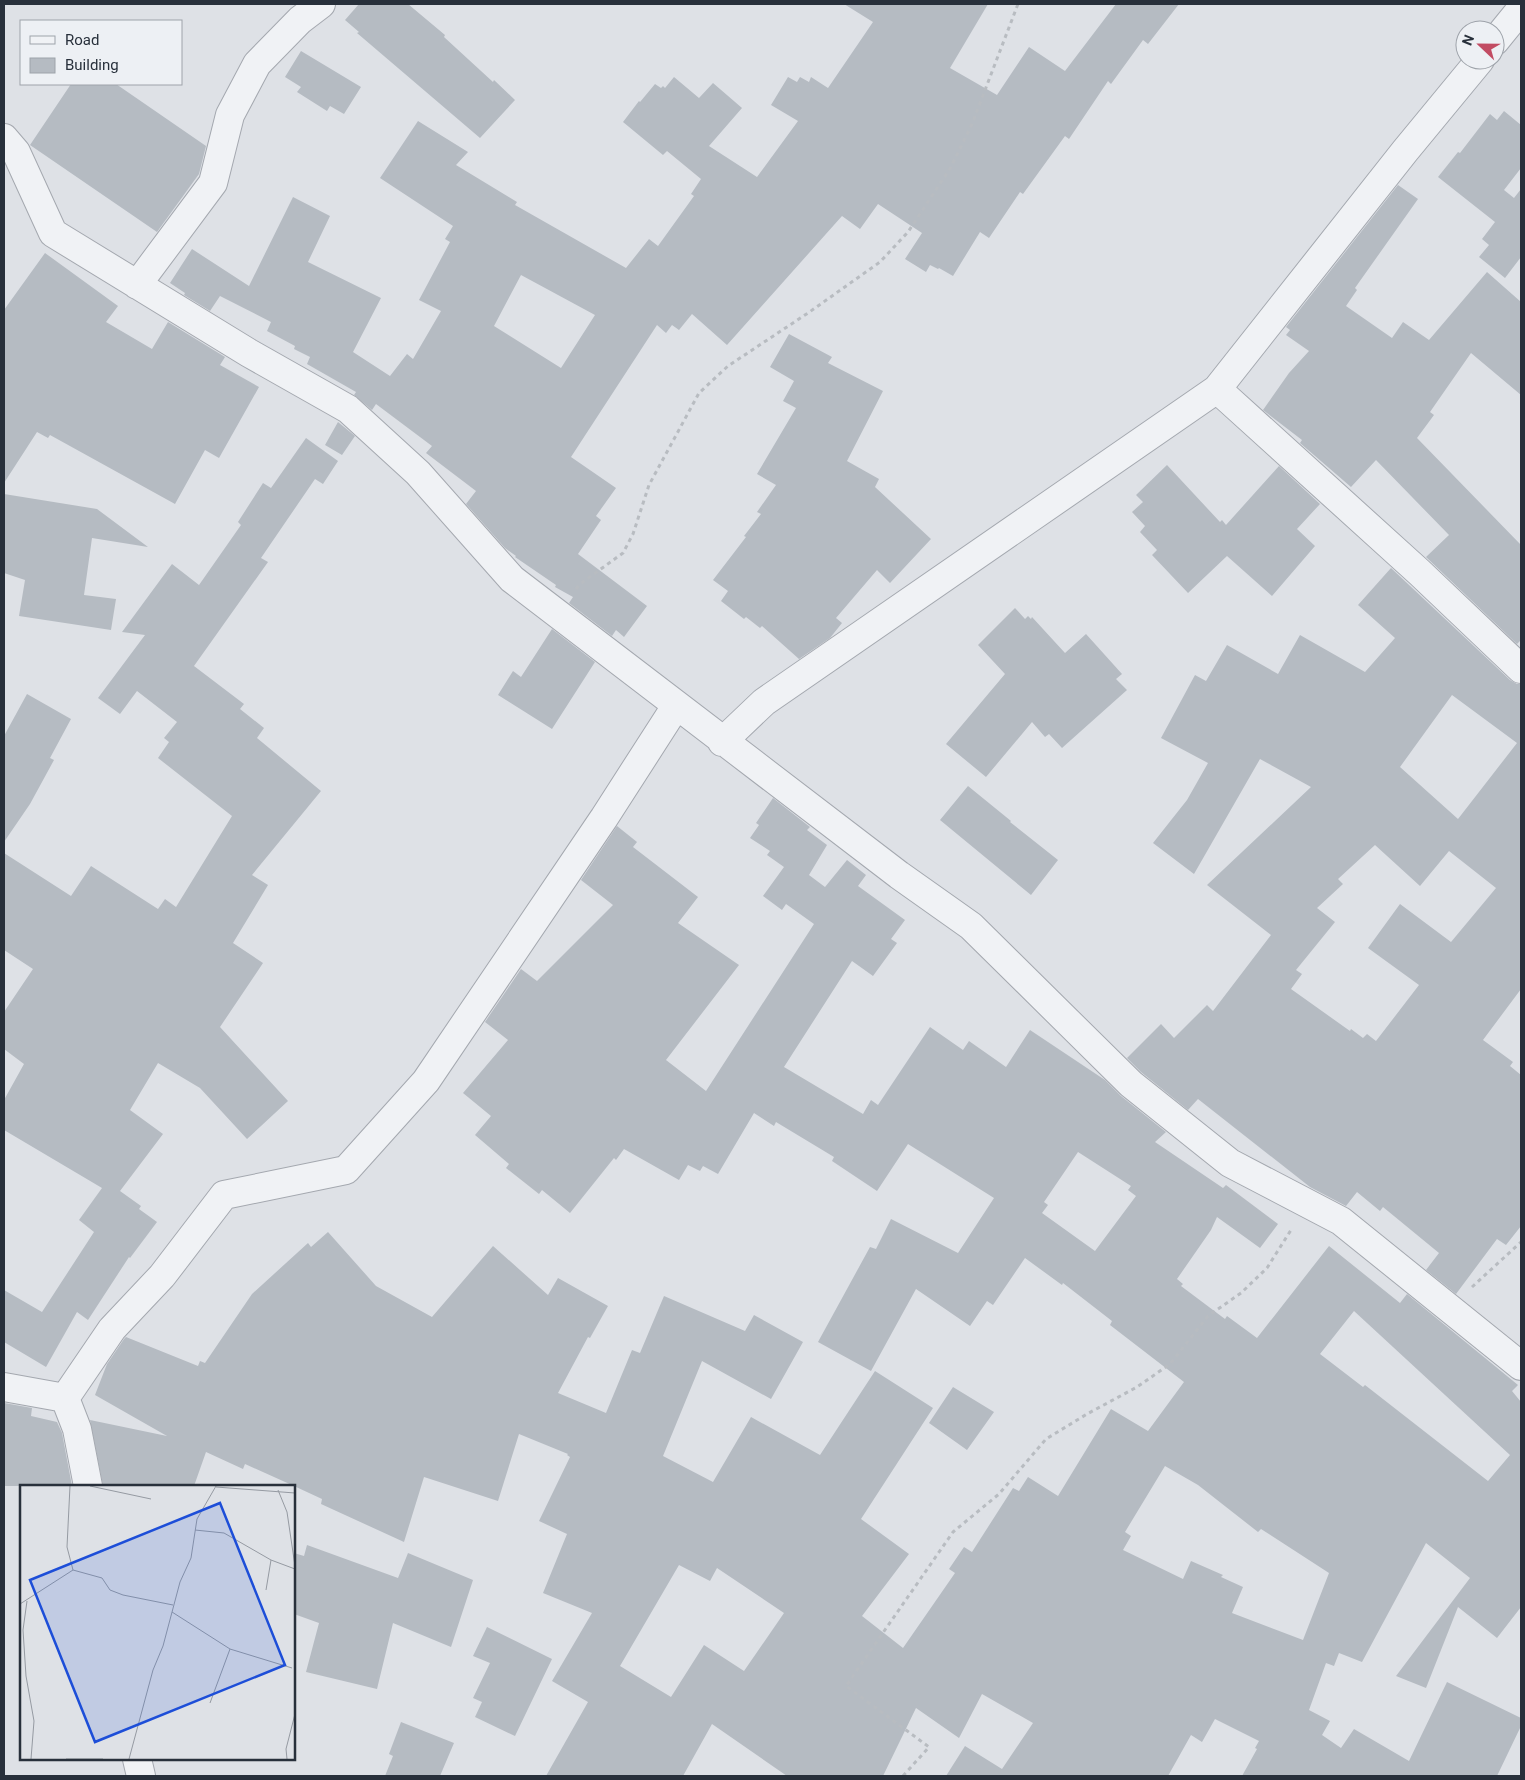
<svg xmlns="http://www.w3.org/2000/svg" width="1525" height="1780" font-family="Roboto,sans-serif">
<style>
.building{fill:#b5bbc2;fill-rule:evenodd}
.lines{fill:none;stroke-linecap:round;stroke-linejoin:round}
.minor-casing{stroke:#a4a8af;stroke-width:30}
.path{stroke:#b8bcc1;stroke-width:3;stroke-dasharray:4 4;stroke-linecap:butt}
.minor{stroke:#f0f2f5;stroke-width:28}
.inset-road{fill:none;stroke:#959aa2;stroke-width:1}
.view{fill:#1d4ed8;fill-opacity:0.15;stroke:#1d4ed8;stroke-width:2.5}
.inset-edge{fill:none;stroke:#28303b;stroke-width:2.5}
</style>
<rect width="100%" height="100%" fill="#dee1e6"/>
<path class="building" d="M 359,4 L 408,4 L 445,35 L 444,37 L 493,82 L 494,80 L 515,100 L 480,138 L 357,33 L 359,32 L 345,20 Z
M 844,4 L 988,4 L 950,68 L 997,95 L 1029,47 L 1065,71 L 1116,4 L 1179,4 L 1148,44 L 1143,40 L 1111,84 L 1108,81 L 1069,139 L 1065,136 L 1023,194 L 1020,192 L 989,238 L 980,232 L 953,276 L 939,268 L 938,269 L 930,265 L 926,272 L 905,259 L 922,233 L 878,204 L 860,229 L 842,216 L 727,345 L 692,314 L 679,330 L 672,325 L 666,333 L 657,325 L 571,457 L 616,488 L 596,516 L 601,520 L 578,554 L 647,606 L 624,637 L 616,630 L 612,636 L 569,603 L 573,597 L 555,587 L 556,585 L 515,557 L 516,556 L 505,548 L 466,504 L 476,491 L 426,453 L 432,446 L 376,404 L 372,410 L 354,395 L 356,392 L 307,364 L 310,357 L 294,349 L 295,346 L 267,331 L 271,322 L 220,296 L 210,311 L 184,295 L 185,293 L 170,283 L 192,249 L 249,286 L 293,197 L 330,216 L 308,262 L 381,298 L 353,352 L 390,376 L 407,354 L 413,359 L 441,311 L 419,300 L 450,242 L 445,239 L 453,226 L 380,178 L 418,121 L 468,152 L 456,165 L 517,202 L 515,205 L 626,268 L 649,239 L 658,246 L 694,196 L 691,194 L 701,179 L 667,151 L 663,155 L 623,122 L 639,101 L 640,102 L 655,84 L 661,88 L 663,86 L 665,88 L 674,77 L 699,98 L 713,83 L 742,108 L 709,146 L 757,177 L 798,121 L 771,105 L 788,77 L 797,82 L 800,77 L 809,82 L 811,77 L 828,88 L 873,22 ZM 521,275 L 595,315 L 561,368 L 494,326 Z
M 301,51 L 361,87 L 344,114 L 330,106 L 327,111 L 297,92 L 301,87 L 285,77 Z
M 71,84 L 116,84 L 206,146 L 199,174 L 157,232 L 30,145 Z
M 1504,111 L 1521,125 L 1521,168 L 1504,190 L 1514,198 L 1521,189 L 1521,257 L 1505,278 L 1479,257 L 1489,245 L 1482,239 L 1495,222 L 1438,177 L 1458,152 L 1460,153 L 1490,114 L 1497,120 Z
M 1398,185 L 1418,199 L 1355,288 L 1357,290 L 1346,306 L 1392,338 L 1403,322 L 1429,340 L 1487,272 L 1521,302 L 1521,395 L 1471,353 L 1430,412 L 1434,415 L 1417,438 L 1521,545 L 1521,640 L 1517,644 L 1426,557 L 1449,535 L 1376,460 L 1351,487 L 1300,443 L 1302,440 L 1263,410 L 1289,373 L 1309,351 L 1286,335 L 1290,330 L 1286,327 Z
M 45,253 L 118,306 L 106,322 L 152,349 L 168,322 L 225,357 L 220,365 L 259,387 L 219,458 L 205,450 L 175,504 L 50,435 L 48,438 L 37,432 L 4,483 L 4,310 Z
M 789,334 L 832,357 L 828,363 L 883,391 L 847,461 L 879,479 L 875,487 L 931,539 L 890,583 L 877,570 L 836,618 L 842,623 L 830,638 L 799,659 L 762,626 L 760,628 L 746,617 L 744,619 L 721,601 L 728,591 L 713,580 L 746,537 L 744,536 L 761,514 L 757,512 L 776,485 L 757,474 L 796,408 L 783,401 L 794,381 L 770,367 Z
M 338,422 L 355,436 L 342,455 L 325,445 Z
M 306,438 L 338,461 L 323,484 L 315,479 L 261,558 L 268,562 L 194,666 L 244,704 L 240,709 L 264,728 L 257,738 L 321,791 L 252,875 L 268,885 L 233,943 L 263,963 L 220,1027 L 288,1101 L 247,1139 L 200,1088 L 158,1063 L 130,1110 L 163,1134 L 120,1191 L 141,1206 L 139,1209 L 157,1222 L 130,1258 L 129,1257 L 88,1320 L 77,1312 L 46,1367 L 4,1342 L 4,1290 L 42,1312 L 94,1232 L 79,1220 L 102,1188 L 4,1130 L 4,1100 L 24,1064 L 4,1049 L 4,1012 L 33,969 L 4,950 L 4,853 L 71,896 L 91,866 L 158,909 L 165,899 L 176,907 L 232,816 L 158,758 L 169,742 L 164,738 L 177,722 L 137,691 L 120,714 L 98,698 L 145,635 L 122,632 L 172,564 L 199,585 L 241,525 L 238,522 L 263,483 L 271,488 Z
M 1167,465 L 1220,522 L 1222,520 L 1226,525 L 1279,466 L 1320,504 L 1297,529 L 1315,546 L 1272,596 L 1227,556 L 1188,593 L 1152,555 L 1157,550 L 1140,532 L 1145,526 L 1132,512 L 1143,502 L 1136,495 Z
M 4,494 L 97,509 L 148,547 L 92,538 L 84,595 L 116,599 L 111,630 L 19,616 L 25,580 L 4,573 Z
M 1391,568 L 1510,680 L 1517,684 L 1521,684 L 1521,989 L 1483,1040 L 1513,1062 L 1510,1066 L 1521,1075 L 1521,1226 L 1506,1245 L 1497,1239 L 1456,1294 L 1426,1270 L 1439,1253 L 1383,1207 L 1380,1211 L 1357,1192 L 1346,1206 L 1310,1187 L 1198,1099 L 1188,1110 L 1141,1072 L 1127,1058 L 1161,1024 L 1174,1038 L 1207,1005 L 1213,1011 L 1271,935 L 1207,885 L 1311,787 L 1260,759 L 1194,874 L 1153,843 L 1187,800 L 1208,763 L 1161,738 L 1195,675 L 1206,681 L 1227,645 L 1278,674 L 1300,635 L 1365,672 L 1395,638 L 1358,605 ZM 1452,695 L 1517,743 L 1458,819 L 1400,767 ZM 1375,845 L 1420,886 L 1449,851 L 1496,888 L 1451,942 L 1400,904 L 1368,948 L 1419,985 L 1376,1041 L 1367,1034 L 1363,1038 L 1351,1029 L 1350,1031 L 1291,989 L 1302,974 L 1296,970 L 1335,922 L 1317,908 L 1343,884 L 1338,879 Z
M 1015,608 L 1025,619 L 1028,616 L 1031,619 L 1032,617 L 1065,653 L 1086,634 L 1122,674 L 1116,679 L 1127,690 L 1062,748 L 1049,734 L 1045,737 L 1032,722 L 986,777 L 946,744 L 1005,674 L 978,645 Z
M 552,629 L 595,662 L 552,729 L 498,695 L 513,671 L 521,677 Z
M 27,694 L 71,719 L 50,758 L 54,760 L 30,804 L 4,842 L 4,736 Z
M 968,786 L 1011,821 L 1010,822 L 1058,860 L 1031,895 L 940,820 Z
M 773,798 L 810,827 L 807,830 L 827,845 L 809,875 L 825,887 L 847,860 L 866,875 L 858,886 L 905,920 L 891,939 L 897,943 L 873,976 L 852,961 L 784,1067 L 863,1114 L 871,1100 L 878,1105 L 930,1027 L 963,1050 L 969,1041 L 1006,1067 L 1030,1030 L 1105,1080 L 1121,1096 L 1166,1132 L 1155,1142 L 1223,1188 L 1226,1185 L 1278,1224 L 1260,1248 L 1217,1217 L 1211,1230 L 1177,1279 L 1183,1284 L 1181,1286 L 1225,1319 L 1227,1316 L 1257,1338 L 1329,1246 L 1400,1303 L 1407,1294 L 1518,1385 L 1512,1391 L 1521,1402 L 1521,1607 L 1497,1638 L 1458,1607 L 1426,1688 L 1396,1676 L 1470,1578 L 1426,1543 L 1362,1662 L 1339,1653 L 1334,1666 L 1326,1663 L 1309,1710 L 1330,1721 L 1322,1735 L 1341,1748 L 1354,1729 L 1409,1761 L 1447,1682 L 1521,1718 L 1521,1726 L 1497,1776 L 1242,1776 L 1257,1749 L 1255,1748 L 1259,1741 L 1215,1719 L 1202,1742 L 1191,1735 L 1168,1776 L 946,1776 L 965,1746 L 1002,1769 L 1033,1723 L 982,1694 L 959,1738 L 916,1708 L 883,1776 L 787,1776 L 712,1724 L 683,1776 L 546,1776 L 588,1702 L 552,1681 L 592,1613 L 543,1593 L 567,1534 L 539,1521 L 570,1457 L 567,1455 L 568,1454 L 519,1434 L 498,1501 L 424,1477 L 404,1542 L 321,1504 L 322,1499 L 294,1486 L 245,1464 L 243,1469 L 206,1452 L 194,1486 L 103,1486 L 90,1420 L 167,1436 L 95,1395 L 107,1364 L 124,1339 L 126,1337 L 198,1366 L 200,1361 L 205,1363 L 252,1294 L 308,1243 L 311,1247 L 328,1232 L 376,1286 L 432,1317 L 493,1246 L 548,1295 L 558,1278 L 608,1306 L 590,1338 L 588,1337 L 558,1393 L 606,1413 L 632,1350 L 640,1353 L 664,1296 L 745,1331 L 754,1315 L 803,1342 L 771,1399 L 702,1361 L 663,1456 L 713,1482 L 751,1417 L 820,1455 L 875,1371 L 933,1408 L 861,1519 L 909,1554 L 862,1616 L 903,1648 L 955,1573 L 949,1569 L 964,1547 L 972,1552 L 1013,1488 L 1019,1491 L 1028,1477 L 1058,1496 L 1111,1409 L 1148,1431 L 1184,1382 L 1110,1325 L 1112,1321 L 1063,1283 L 1062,1285 L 1025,1258 L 993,1305 L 987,1301 L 970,1326 L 916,1289 L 871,1371 L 818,1342 L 870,1247 L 876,1249 L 891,1219 L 958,1253 L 994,1198 L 908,1144 L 877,1191 L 832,1161 L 834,1157 L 776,1122 L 774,1126 L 754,1113 L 718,1174 L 703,1166 L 700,1171 L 688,1165 L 679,1180 L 624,1149 L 616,1160 L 614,1158 L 570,1213 L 542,1190 L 539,1194 L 506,1168 L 509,1164 L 475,1135 L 491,1116 L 463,1093 L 508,1040 L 485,1022 L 521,969 L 537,981 L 613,905 L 581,880 L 617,826 L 637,842 L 633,847 L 698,897 L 678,923 L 739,965 L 666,1060 L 706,1091 L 814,924 L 786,904 L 782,910 L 763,896 L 784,867 L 767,855 L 770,851 L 750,838 L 759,825 L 756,823 ZM 1078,1152 L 1131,1186 L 1128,1190 L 1136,1196 L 1095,1251 L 1042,1213 L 1048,1205 L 1044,1202 ZM 1354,1311 L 1510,1455 L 1488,1481 L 1365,1385 L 1363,1387 L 1320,1354 ZM 1165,1466 L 1198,1485 L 1258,1532 L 1261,1529 L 1329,1573 L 1303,1640 L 1232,1613 L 1243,1587 L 1221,1577 L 1223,1575 L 1191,1561 L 1183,1579 L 1123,1550 L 1131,1536 L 1125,1532 ZM 679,1565 L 710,1581 L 717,1568 L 784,1613 L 744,1671 L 704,1645 L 671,1697 L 620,1666 Z
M 953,1387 L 994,1412 L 967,1450 L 929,1423 Z
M 4,1403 L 32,1408 L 31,1416 L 57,1422 L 62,1433 L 72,1486 L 4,1486 Z
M 307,1545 L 398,1578 L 408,1553 L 473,1580 L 451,1647 L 393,1623 L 377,1689 L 306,1672 L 319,1623 L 294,1614 L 294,1553 L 304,1556 Z
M 487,1627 L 552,1659 L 515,1736 L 475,1717 L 482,1702 L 473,1698 L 490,1663 L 473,1656 Z
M 401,1722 L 454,1743 L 440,1776 L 385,1776 L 393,1756 L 389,1754 Z"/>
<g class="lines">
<defs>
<path id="minor" d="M 1495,41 L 1521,9
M 4,138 L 16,152 L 53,233 L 249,353 L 348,409 L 418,473 L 512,579 L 899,875 L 971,926 L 1131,1084 L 1230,1163 L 1341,1221 L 1521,1366
M 137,285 L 213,183 L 230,115 L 257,64 L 300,20 L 321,4
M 1217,389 L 1405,151 L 1480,60
M 722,742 L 764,702 L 1217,389 L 1419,572 L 1521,669
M 4,1387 L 65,1398
M 65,1398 L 112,1329 L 162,1276 L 224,1195 L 346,1170 L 426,1081 L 604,818 L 676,706
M 65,1398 L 77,1429 L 88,1486
M 137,1759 L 141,1776"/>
</defs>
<use href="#minor" class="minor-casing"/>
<path class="path" d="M 576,589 L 580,584 L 623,553 L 633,534 L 649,485 L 699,393 L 728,366 L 808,313 L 880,262 L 908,232 L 951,167 L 972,124 L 1018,4
M 1472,1287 L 1521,1242
M 903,1776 L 929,1747 L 846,1686 L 953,1532 L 999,1494 L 1046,1439 L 1087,1414 L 1137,1387 L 1170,1364 L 1208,1316 L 1241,1293 L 1267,1268 L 1291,1230"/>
<use href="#minor" class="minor"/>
</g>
<g transform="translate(20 1485)">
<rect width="275" height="275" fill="#dee1e6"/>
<path class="inset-road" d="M 50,1 L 47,62 L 53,85M 70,1 L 131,14M 196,2 L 275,8M 258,5 L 267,27 L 275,81M 175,45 L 204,48 L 251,75 L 246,105M 251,75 L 275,84M 7,116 L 3,145 L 6,191 L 14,236 L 11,274M 0,119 L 53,85 L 82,93 L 90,105 L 103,110 L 153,120M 152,127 L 210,164 L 190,218M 210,164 L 272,183M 46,274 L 83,274M 109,274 L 133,185 L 143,161 L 160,97 L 171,73 L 177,34 L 196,1M 267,274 L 266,264 L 275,229"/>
<path class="view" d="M 200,18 L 265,180 L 75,257 L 10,95 Z"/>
<rect width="275" height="275" class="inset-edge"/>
</g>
<rect width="1525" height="1780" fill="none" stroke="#28303b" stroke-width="10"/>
<rect x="20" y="20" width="162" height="65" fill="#edf0f4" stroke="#9ea3aa"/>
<rect x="30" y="36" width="25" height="8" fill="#f0f2f5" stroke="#9ea3aa"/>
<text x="65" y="45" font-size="15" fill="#28303b">Road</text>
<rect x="30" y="58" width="25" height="15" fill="#b5bbc2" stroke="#9ea3aa"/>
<text x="65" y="70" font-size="15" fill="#28303b">Building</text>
<g transform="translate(1480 45) rotate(292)"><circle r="24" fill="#edf0f4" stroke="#9ea3aa"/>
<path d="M0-4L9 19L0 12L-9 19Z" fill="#c24c63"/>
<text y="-8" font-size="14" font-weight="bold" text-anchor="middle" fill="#28303b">N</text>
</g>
</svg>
